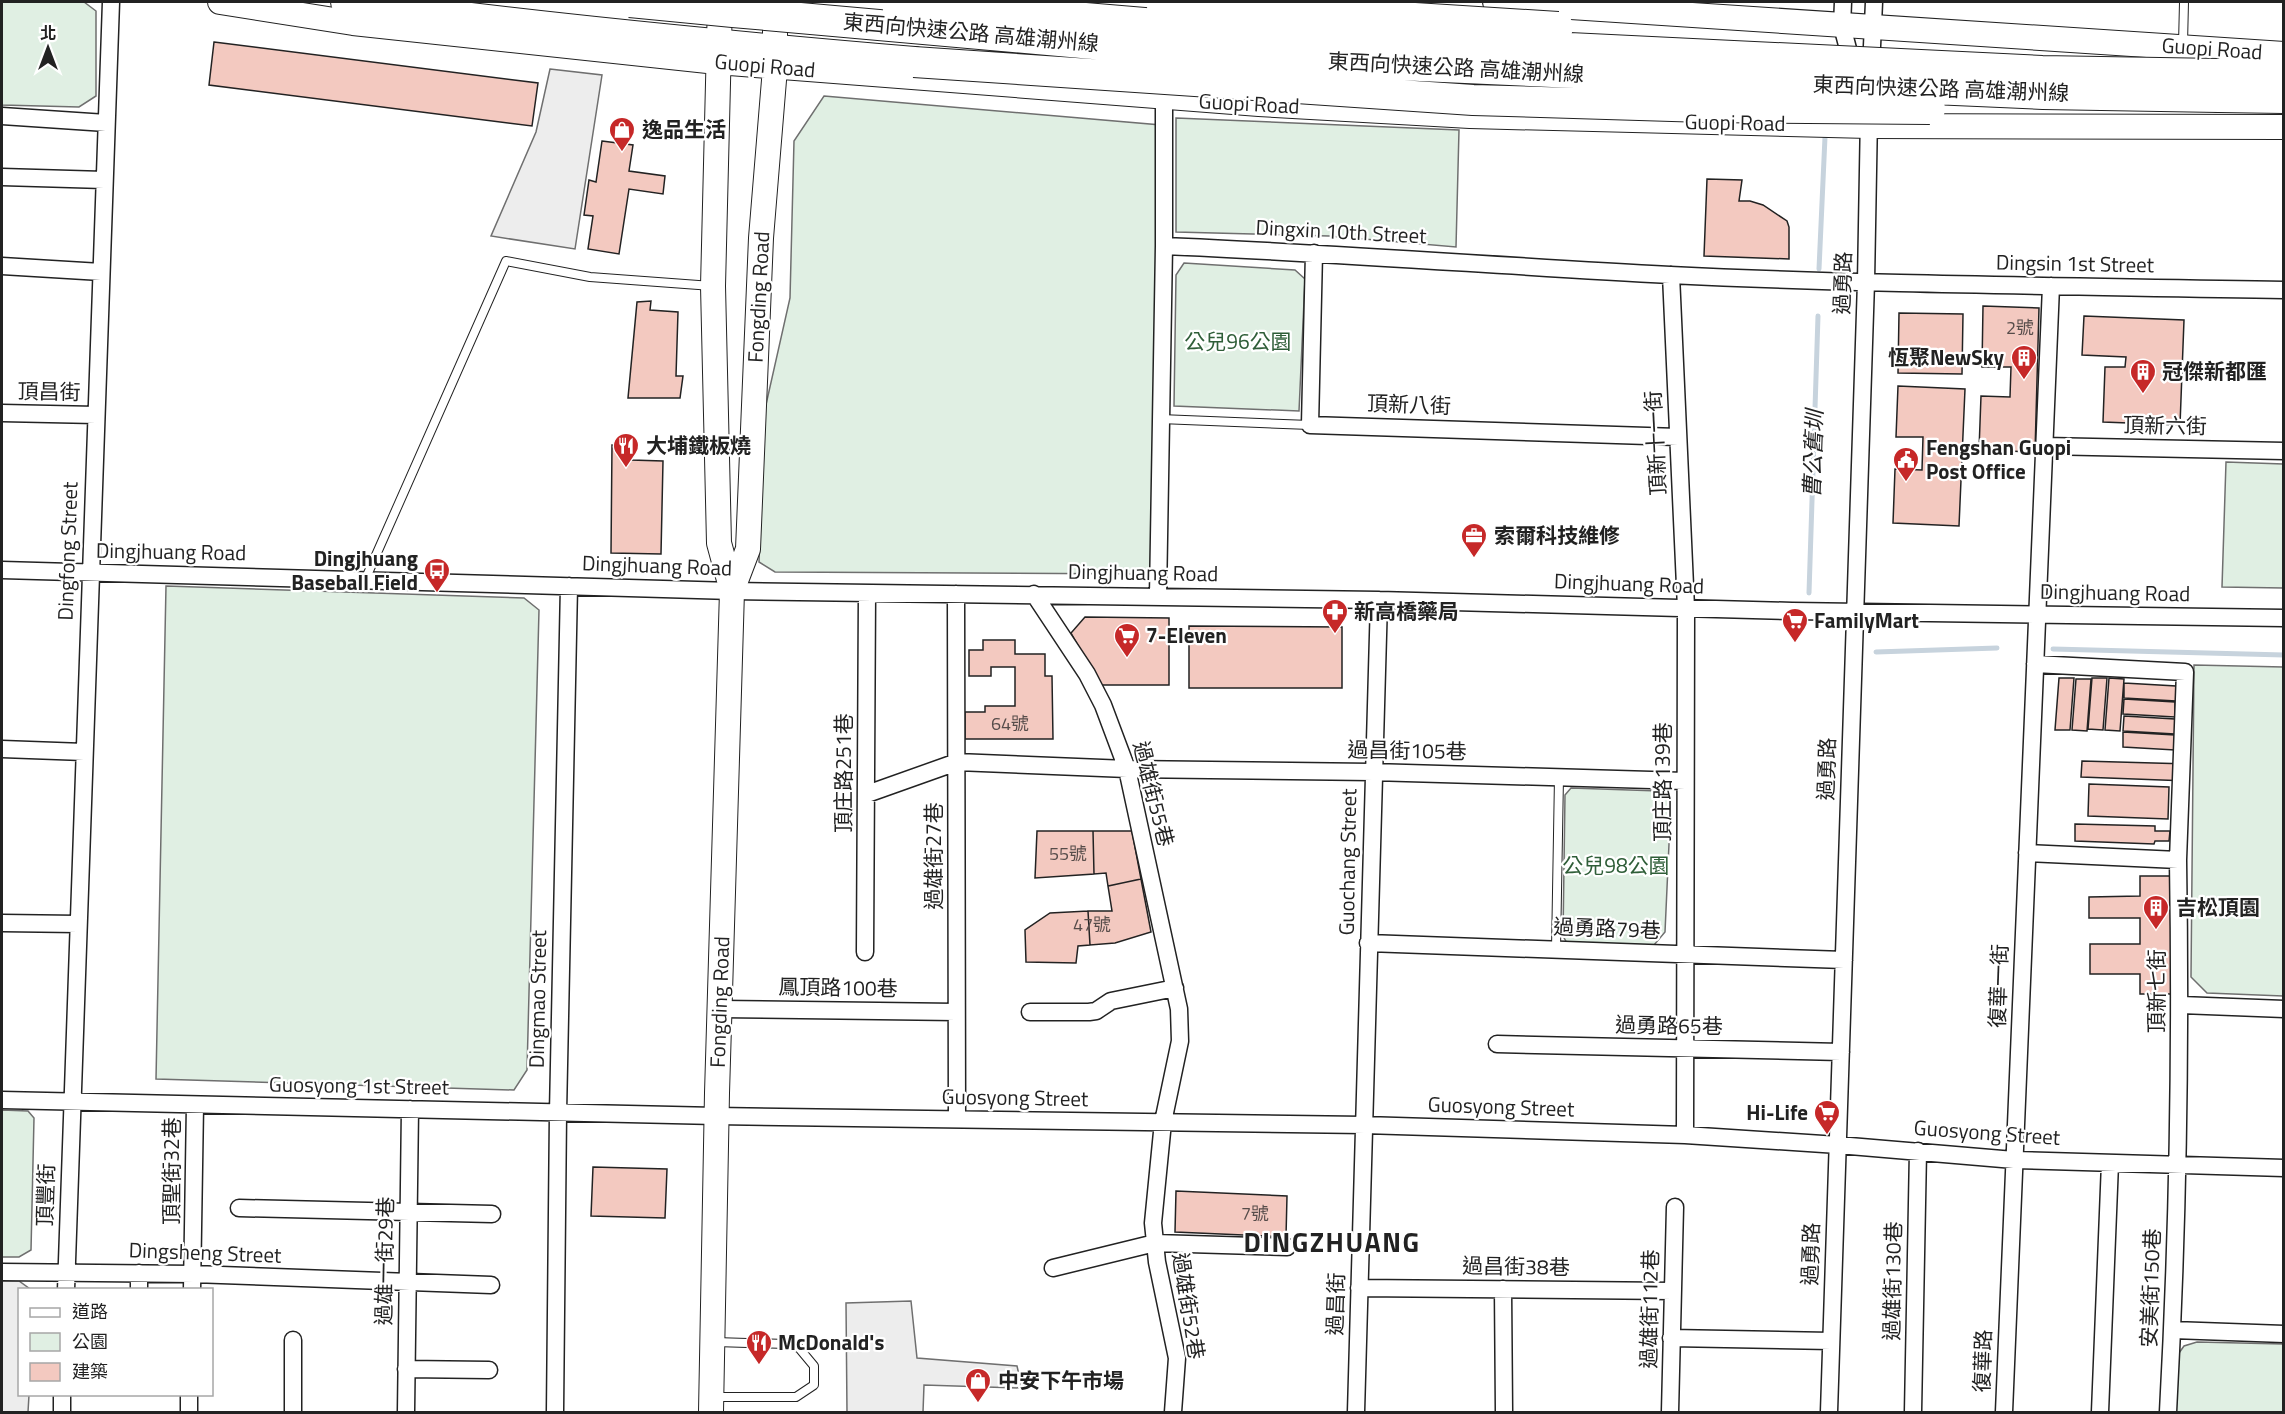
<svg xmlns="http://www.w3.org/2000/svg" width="2285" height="1414" font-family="'Titillium Web','Noto Sans TC',sans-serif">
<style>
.green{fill:#e0efe3;stroke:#6f6f6f;stroke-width:1.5}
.parking{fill:#ededed;stroke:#6f6f6f;stroke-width:1.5}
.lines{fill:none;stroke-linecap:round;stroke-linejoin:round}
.stream{stroke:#c7d3dd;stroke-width:5}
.building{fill:#f3c9c0;stroke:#222;stroke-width:1.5}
.lane-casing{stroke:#222;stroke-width:10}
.street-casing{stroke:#222;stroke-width:19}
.secondary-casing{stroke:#222;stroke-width:26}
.highway-casing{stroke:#222;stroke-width:32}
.lane{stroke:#fff;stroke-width:8}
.street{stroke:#fff;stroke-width:16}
.secondary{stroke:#fff;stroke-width:24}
.highway{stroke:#fff;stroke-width:30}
.highway-bridge-casing{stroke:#222;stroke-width:32;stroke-linecap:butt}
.highway-bridge{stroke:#fff;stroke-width:30}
.labels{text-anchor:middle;stroke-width:4.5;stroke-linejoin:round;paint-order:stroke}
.number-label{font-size:18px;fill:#564c4a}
.street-label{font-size:21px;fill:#222;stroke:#fff}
.poi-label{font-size:21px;font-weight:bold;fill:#222;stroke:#fff;text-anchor:start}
.park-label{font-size:21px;fill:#2f5e38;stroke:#fff}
.water-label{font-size:22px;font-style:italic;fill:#222;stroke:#fff}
.district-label{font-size:27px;font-weight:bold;letter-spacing:1.5px;fill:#222;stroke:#fff}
</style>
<rect width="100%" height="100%" fill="#fff"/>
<path class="green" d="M 2,2 L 84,2 L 96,11 L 96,96 L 79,107 L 2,105 Z
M 824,96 L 1161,125 L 1156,561 L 1145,574 L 775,572 L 759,562 L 765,409 L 790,298 L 794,141 Z
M 1176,118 L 1459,130 L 1456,247 L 1329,236 L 1176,232 Z
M 1184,263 L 1295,270 L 1305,279 L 1299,411 L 1174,406 L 1176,275 Z
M 2226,462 L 2283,464 L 2283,588 L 2222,587 Z
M 166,586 L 524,598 L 539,610 L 527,1070 L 514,1090 L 156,1079 Z
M 2194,665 L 2283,667 L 2283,996 L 2207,993 L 2191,977 Z
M 1571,788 L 1659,791 L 1671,800 L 1665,932 L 1654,945 L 1567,943 L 1563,936 L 1565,795 Z
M 2,1110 L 28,1111 L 34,1118 L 31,1250 L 19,1257 L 2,1257 Z
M 2197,1342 L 2283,1344 L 2283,1412 L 2176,1412 L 2179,1353 L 2184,1346 Z"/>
<path class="parking" d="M 550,69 L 602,75 L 575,249 L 491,236 L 536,132 Z
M 2,1281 L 19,1281 L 30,1289 L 20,1290 L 20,1394 L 29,1395 L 28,1412 L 2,1412 Z
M 911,1301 L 917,1358 L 1017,1366 L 1022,1388 L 924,1385 L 923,1412 L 847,1412 L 846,1303 Z"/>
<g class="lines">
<path class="stream" d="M 1819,269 L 1825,137
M 1809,593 L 1818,316
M 2053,649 L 2284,655
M 1876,652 L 1997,648"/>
</g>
<path class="building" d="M 214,42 L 538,83 L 532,126 L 209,85 Z
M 602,141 L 633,145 L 629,171 L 665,176 L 663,194 L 629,189 L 619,254 L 588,249 L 593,216 L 584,215 L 589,180 L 596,182 Z
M 1707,179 L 1742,180 L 1739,201 L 1750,201 L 1763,205 L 1787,221 L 1789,227 L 1789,259 L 1704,256 Z
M 651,301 L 650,310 L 678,312 L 676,376 L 683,376 L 680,398 L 628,398 L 637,302 Z
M 1983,306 L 2039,308 L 2035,452 L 1979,450 L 1981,396 L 2010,397 L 2011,367 L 1982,367 Z
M 1899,313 L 1963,314 L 1962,374 L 1898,373 Z
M 2084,316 L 2184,320 L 2180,425 L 2103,422 L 2105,367 L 2125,367 L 2126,357 L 2082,355 Z
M 1898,386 L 1965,389 L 1959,526 L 1893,523 L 1895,469 L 1922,470 L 1923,437 L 1896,437 Z
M 612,445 L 631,446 L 631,460 L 663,461 L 661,554 L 611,553 Z
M 1085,617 L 1169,618 L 1169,685 L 1100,685 L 1071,633 Z
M 1189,626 L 1342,627 L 1342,688 L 1189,688 Z
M 983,640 L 1015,640 L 1015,654 L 1045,654 L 1045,676 L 1052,676 L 1053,739 L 965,739 L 965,712 L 985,712 L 985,706 L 1015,706 L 1015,667 L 991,667 L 991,676 L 969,676 L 969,650 L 983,650 Z
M 2059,678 L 2074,678 L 2070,730 L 2055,730 Z
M 2092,678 L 2107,678 L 2103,730 L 2088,729 Z
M 2109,678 L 2124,679 L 2120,731 L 2105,730 Z
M 2076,679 L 2091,679 L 2087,731 L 2072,730 Z
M 2124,683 L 2176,686 L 2176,701 L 2124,698 Z
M 2124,699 L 2175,702 L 2175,717 L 2123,714 Z
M 2124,716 L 2175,719 L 2175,734 L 2123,731 Z
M 2123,732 L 2175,735 L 2175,750 L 2123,747 Z
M 2082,761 L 2189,764 L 2188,781 L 2081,777 Z
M 2089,784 L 2169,787 L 2168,819 L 2088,816 Z
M 2075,824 L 2155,826 L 2155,831 L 2170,831 L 2169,841 L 2155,841 L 2154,844 L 2075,841 Z
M 1037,831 L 1093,831 L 1094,874 L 1035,878 Z
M 1093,831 L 1132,831 L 1141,879 L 1108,886 L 1106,873 L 1094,874 Z
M 2140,876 L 2171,876 L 2172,994 L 2140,994 L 2140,974 L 2090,974 L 2090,944 L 2140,944 L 2140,918 L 2089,918 L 2089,897 L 2140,896 Z
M 1141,879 L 1151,932 L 1115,943 L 1090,945 L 1088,911 L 1112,911 L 1108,886 Z
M 1088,911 L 1090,945 L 1078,946 L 1076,963 L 1026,962 L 1025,930 L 1050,913 Z
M 593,1167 L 667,1169 L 665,1218 L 591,1216 Z
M 1176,1191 L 1287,1196 L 1286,1237 L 1175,1232 Z"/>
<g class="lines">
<defs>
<path id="lane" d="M 2183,44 L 2184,2
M 1160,419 L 1310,425
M 365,580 L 506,261 L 590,277 L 712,286
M 1556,949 L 1559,777
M 715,1397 L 796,1397 L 814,1385 L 814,1366 L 799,1348 L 786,1344 L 715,1342"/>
<path id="street" d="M 1843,2 L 1842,26 L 1853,68
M 1871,68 L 1874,2
M 1164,98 L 1164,246
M 2,116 L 106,123
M 2,177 L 104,180
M 1314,253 L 1310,425 L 1678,437
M 2,266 L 101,272
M 1671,275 L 1686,608 L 1685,1135
M 2,413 L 96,415
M 2045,446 L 2284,451
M 2,570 L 732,591 L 1379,600 L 1792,611 L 2284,618
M 956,594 L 957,1119
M 1034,594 L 1087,674 L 1103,705 L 1127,769 L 1179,1009 L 1180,1041 L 1163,1122 L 1153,1223 L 1157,1262 L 1177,1358 L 1173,1412
M 1158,596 L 1164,246 C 1333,253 1501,266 1670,275 C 1874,285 2079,286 2284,290
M 2035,664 L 2185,672 L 2178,860
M 2,749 L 84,752
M 867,794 L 957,762 L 1127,769 L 1372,772 L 1685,781
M 2027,853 L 2178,860 C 2181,1045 2178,1228 2168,1412
M 2,923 L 78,924
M 1368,943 L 1844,960
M 865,952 L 867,593
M 2181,1005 L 2284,1009
M 720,1009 L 956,1012
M 1030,1012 L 1089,1012 L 1096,1011 L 1111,1001 L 1175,988
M 1497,1044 L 1841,1052
M 2,1100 L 716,1116 L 1364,1125 L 1685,1135 L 1838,1145 L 2014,1160 L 2284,1168
M 239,1208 L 492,1214
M 1053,1268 L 1155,1243 L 1287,1247
M 2,1272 L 193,1274 L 491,1285
M 139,1273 L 139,1290
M 1359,1288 L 1673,1291
M 1503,1289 L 1504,1412
M 66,1290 L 111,2
M 192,1290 L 195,1105
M 2173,1330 L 2284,1334
M 1671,1338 L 1831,1341
M 406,1369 L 489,1370
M 62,1412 L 62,1394
M 189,1412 L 189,1394
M 293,1412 L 293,1340
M 406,1412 L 410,1109
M 555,1412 L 558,1113 L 569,586
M 1356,1412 L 1379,600
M 1670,1412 L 1675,1207
M 1829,1412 L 1866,282 L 1869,115
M 1913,1412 L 1918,1151
M 2004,1412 L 2051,286
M 2100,1412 L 2110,1163"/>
<path id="secondary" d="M 220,2 L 353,23 L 717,62 L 1259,104 L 1470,116 L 1869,126 L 2284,127
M 1495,2 L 2284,54
M 732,591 L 748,549 L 761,238 L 775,68 L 775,2
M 711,1412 L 717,1093 L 732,591 L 719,543 L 713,286 L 720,2"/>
<path id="highway" d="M 346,2 C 534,28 724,46 914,62
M 2219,74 L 2284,75
M 2219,97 L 2284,98"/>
</defs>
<use href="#lane" class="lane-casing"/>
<use href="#street" class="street-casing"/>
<use href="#secondary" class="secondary-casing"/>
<use href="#highway" class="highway-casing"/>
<use href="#lane" class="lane"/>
<use href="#street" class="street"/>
<use href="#secondary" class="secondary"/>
<use href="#highway" class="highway"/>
<defs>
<path id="highway-bridge" d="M 630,2 L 733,12 L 1262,59 L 2043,94 L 2219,97
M 896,2 L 1263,33 L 2042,71 L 2219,74
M 1161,2 L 1558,27
M 914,62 L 1473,100 L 1705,107 L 1930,109"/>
</defs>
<use href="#highway-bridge" class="highway-bridge-casing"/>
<use href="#highway-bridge" class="highway-bridge"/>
</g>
<defs>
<symbol id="shop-pin" viewBox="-11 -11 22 30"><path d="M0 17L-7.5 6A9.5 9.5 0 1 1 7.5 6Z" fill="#c62828" stroke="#fff"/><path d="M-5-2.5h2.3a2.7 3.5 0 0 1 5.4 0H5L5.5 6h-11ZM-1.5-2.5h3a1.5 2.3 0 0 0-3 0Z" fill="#fff"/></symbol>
<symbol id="building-pin" viewBox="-11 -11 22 30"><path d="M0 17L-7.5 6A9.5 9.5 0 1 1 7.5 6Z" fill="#c62828" stroke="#fff"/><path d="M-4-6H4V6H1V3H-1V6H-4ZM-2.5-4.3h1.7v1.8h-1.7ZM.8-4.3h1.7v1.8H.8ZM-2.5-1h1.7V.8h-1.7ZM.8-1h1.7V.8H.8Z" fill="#fff"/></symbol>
<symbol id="restaurant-pin" viewBox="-11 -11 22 30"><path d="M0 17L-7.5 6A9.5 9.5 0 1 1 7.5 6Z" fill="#c62828" stroke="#fff"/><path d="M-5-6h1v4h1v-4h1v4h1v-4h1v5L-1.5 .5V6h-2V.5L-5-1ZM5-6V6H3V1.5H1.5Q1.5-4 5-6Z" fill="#fff"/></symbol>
<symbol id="civic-pin" viewBox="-11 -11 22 30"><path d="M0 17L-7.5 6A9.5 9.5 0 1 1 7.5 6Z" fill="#c62828" stroke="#fff"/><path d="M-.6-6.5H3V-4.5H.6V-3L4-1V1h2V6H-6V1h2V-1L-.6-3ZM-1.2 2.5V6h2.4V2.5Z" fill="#fff"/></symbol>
<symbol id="office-pin" viewBox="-11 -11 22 30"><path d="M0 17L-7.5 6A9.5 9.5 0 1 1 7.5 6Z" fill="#c62828" stroke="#fff"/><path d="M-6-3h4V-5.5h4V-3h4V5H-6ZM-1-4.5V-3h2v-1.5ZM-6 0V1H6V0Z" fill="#fff"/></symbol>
<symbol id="bus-pin" viewBox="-11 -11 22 30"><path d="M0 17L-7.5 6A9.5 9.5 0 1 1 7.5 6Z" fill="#c62828" stroke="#fff"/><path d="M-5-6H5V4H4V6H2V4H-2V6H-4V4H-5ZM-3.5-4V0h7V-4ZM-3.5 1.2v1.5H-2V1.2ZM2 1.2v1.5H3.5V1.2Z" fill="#fff"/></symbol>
<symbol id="pharmacy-pin" viewBox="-11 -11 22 30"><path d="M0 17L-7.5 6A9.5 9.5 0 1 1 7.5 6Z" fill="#c62828" stroke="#fff"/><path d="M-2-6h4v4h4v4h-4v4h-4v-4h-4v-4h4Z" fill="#fff"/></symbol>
<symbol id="supermarket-pin" viewBox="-11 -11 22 30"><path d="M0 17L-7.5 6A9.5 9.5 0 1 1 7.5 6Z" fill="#c62828" stroke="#fff"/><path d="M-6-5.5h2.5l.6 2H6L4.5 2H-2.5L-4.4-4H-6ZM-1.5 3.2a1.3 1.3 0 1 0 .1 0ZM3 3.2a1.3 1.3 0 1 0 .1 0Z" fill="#fff"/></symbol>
</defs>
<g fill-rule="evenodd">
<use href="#shop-pin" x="607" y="115" width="30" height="40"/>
<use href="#building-pin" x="2009" y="343" width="30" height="40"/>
<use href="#building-pin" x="2128" y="357" width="30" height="40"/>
<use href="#restaurant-pin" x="611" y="431" width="30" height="40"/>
<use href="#civic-pin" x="1891" y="445" width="30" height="40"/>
<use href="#office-pin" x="1459" y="521" width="30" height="40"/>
<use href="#bus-pin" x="422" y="556" width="30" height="40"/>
<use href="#pharmacy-pin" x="1320" y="597" width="30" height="40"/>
<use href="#supermarket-pin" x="1780" y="606" width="30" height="40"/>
<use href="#supermarket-pin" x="1112" y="621" width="30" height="40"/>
<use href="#building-pin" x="2141" y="893" width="30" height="40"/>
<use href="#supermarket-pin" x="1812" y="1098" width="30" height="40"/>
<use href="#restaurant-pin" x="744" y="1328" width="30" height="40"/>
<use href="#shop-pin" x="963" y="1366" width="30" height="40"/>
</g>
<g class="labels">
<g class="number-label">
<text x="2020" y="334">2號</text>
<text x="1010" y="730">64號</text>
<text x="1068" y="860">55號</text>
<text x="1092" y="931">47號</text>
<text x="1255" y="1220">7號</text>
</g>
<g class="street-label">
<text transform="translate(971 33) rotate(5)" y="7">東西向快速公路 高雄潮州線</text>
<text transform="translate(2212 49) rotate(4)" y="7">Guopi Road</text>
<text transform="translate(765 66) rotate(5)" y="7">Guopi Road</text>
<text transform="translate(1456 68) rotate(3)" y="7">東西向快速公路 高雄潮州線</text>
<text transform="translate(1941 89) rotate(2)" y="7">東西向快速公路 高雄潮州線</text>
<text transform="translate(1249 104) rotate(3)" y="7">Guopi Road</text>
<text transform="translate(1735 123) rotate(1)" y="7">Guopi Road</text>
<text transform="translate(1341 232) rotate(3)" y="7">Dingxin 10th Street</text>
<text transform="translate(2075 264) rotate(1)" y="7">Dingsin 1st Street</text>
<text transform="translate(1843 283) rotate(-88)" y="7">過勇路</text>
<text transform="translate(759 297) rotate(-87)" y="7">Fongding Road</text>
<text transform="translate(49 392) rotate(1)" y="7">頂昌街</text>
<text transform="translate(1409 405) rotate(2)" y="7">頂新八街</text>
<text transform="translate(2165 426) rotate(1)" y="7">頂新六街</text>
<text transform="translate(1656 443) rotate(-93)" y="7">頂新十一街</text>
<text transform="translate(68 551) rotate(-88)" y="7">Dingfong Street</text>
<text transform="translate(171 552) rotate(1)" y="7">Dingjhuang Road</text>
<text transform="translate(657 566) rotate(2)" y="7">Dingjhuang Road</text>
<text transform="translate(1143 573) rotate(1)" y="7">Dingjhuang Road</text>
<text transform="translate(1629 584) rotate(2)" y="7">Dingjhuang Road</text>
<text transform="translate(2115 593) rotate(1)" y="7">Dingjhuang Road</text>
<text transform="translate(1407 751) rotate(1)" y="7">過昌街105巷</text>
<text transform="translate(1827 769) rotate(-88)" y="7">過勇路</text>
<text transform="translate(844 773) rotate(-90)" y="7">頂庄路251巷</text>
<text transform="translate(1663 782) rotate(-90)" y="7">頂庄路139巷</text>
<text transform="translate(1153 794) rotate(76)" y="7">過雄街55巷</text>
<text transform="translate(934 856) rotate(-90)" y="7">過雄街27巷</text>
<text transform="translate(1348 862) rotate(-89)" y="7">Guochang Street</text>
<text transform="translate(1607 929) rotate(2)" y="7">過勇路79巷</text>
<text transform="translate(1999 986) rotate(-88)" y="7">復華一街</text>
<text transform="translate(838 988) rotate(1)" y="7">鳳頂路100巷</text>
<text transform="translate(2157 991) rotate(-90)" y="7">頂新七街</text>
<text transform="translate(538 999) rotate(-89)" y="7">Dingmao Street</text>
<text transform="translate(720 1002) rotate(-88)" y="7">Fongding Road</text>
<text transform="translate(1669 1026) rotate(1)" y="7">過勇路65巷</text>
<text transform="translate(359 1086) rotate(1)" y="7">Guosyong 1st Street</text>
<text transform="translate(1015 1098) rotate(1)" y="7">Guosyong Street</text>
<text transform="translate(1501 1107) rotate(2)" y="7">Guosyong Street</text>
<text transform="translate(1987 1133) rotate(4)" y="7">Guosyong Street</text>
<text transform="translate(172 1171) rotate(-90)" y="7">頂聖街32巷</text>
<text transform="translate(46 1195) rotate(-88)" y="7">頂豐街</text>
<text transform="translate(205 1253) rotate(2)" y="7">Dingsheng Street</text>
<text transform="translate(1811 1254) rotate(-88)" y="7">過勇路</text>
<text transform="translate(385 1261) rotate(-89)" y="7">過雄一街29巷</text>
<text transform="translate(1516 1267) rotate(1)" y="7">過昌街38巷</text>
<text transform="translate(1893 1281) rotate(-89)" y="7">過雄街130巷</text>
<text transform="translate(2151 1288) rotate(-88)" y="7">安美街150巷</text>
<text transform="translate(1336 1304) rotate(-88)" y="7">過昌街</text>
<text transform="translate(1188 1306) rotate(81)" y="7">過雄街52巷</text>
<text transform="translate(1650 1309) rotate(-89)" y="7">過雄街112巷</text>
<text transform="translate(1983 1361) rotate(-88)" y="7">復華路</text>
</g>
<g class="poi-label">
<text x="642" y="137">逸品生活</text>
<text x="2004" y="365" text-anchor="end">恆聚NewSky</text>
<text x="2162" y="379">冠傑新都匯</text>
<text x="646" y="453">大埔鐵板燒</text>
<text x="1926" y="455">Fengshan Guopi<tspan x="1926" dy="24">Post Office</tspan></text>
<text x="1494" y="543">索爾科技維修</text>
<text x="418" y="566" text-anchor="end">Dingjhuang<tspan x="418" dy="24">Baseball Field</tspan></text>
<text x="1354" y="619">新高橋藥局</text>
<text x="1814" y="628">FamilyMart</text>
<text x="1146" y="643">7-Eleven</text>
<text x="2176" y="915">吉松頂園</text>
<text x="1808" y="1120" text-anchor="end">Hi-Life</text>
<text x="778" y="1350">McDonald's</text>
<text x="998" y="1388">中安下午市場</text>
</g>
<g class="park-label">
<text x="1238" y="349">公兒96公園</text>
<text x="1616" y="873">公兒98公園</text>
</g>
<g class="water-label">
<text transform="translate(1813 454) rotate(-88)" y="8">曹公舊圳</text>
</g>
<g class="district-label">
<text x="1332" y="1252">DINGZHUANG</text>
</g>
</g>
<rect width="2285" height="1414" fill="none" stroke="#222222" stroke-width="6"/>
<rect x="18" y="1288" width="195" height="108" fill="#ffffff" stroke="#a7a7a7" stroke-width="1.5"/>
<rect x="30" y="1308" width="30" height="9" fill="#ffffff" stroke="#a7a7a7" stroke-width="1.5"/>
<text x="72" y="1318" font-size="18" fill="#222222">道路</text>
<rect x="30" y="1333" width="30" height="18" fill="#e0efe3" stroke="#a7a7a7" stroke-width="1.5"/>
<text x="72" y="1348" font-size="18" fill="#222222">公園</text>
<rect x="30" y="1363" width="30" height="18" fill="#f3c9c0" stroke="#a7a7a7" stroke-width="1.5"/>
<text x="72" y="1378" font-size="18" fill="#222222">建築</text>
<g transform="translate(48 48)" stroke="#ffffff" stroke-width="4.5" paint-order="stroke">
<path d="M0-4.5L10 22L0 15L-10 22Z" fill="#222222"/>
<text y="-9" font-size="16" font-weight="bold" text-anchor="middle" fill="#222222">北</text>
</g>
</svg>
